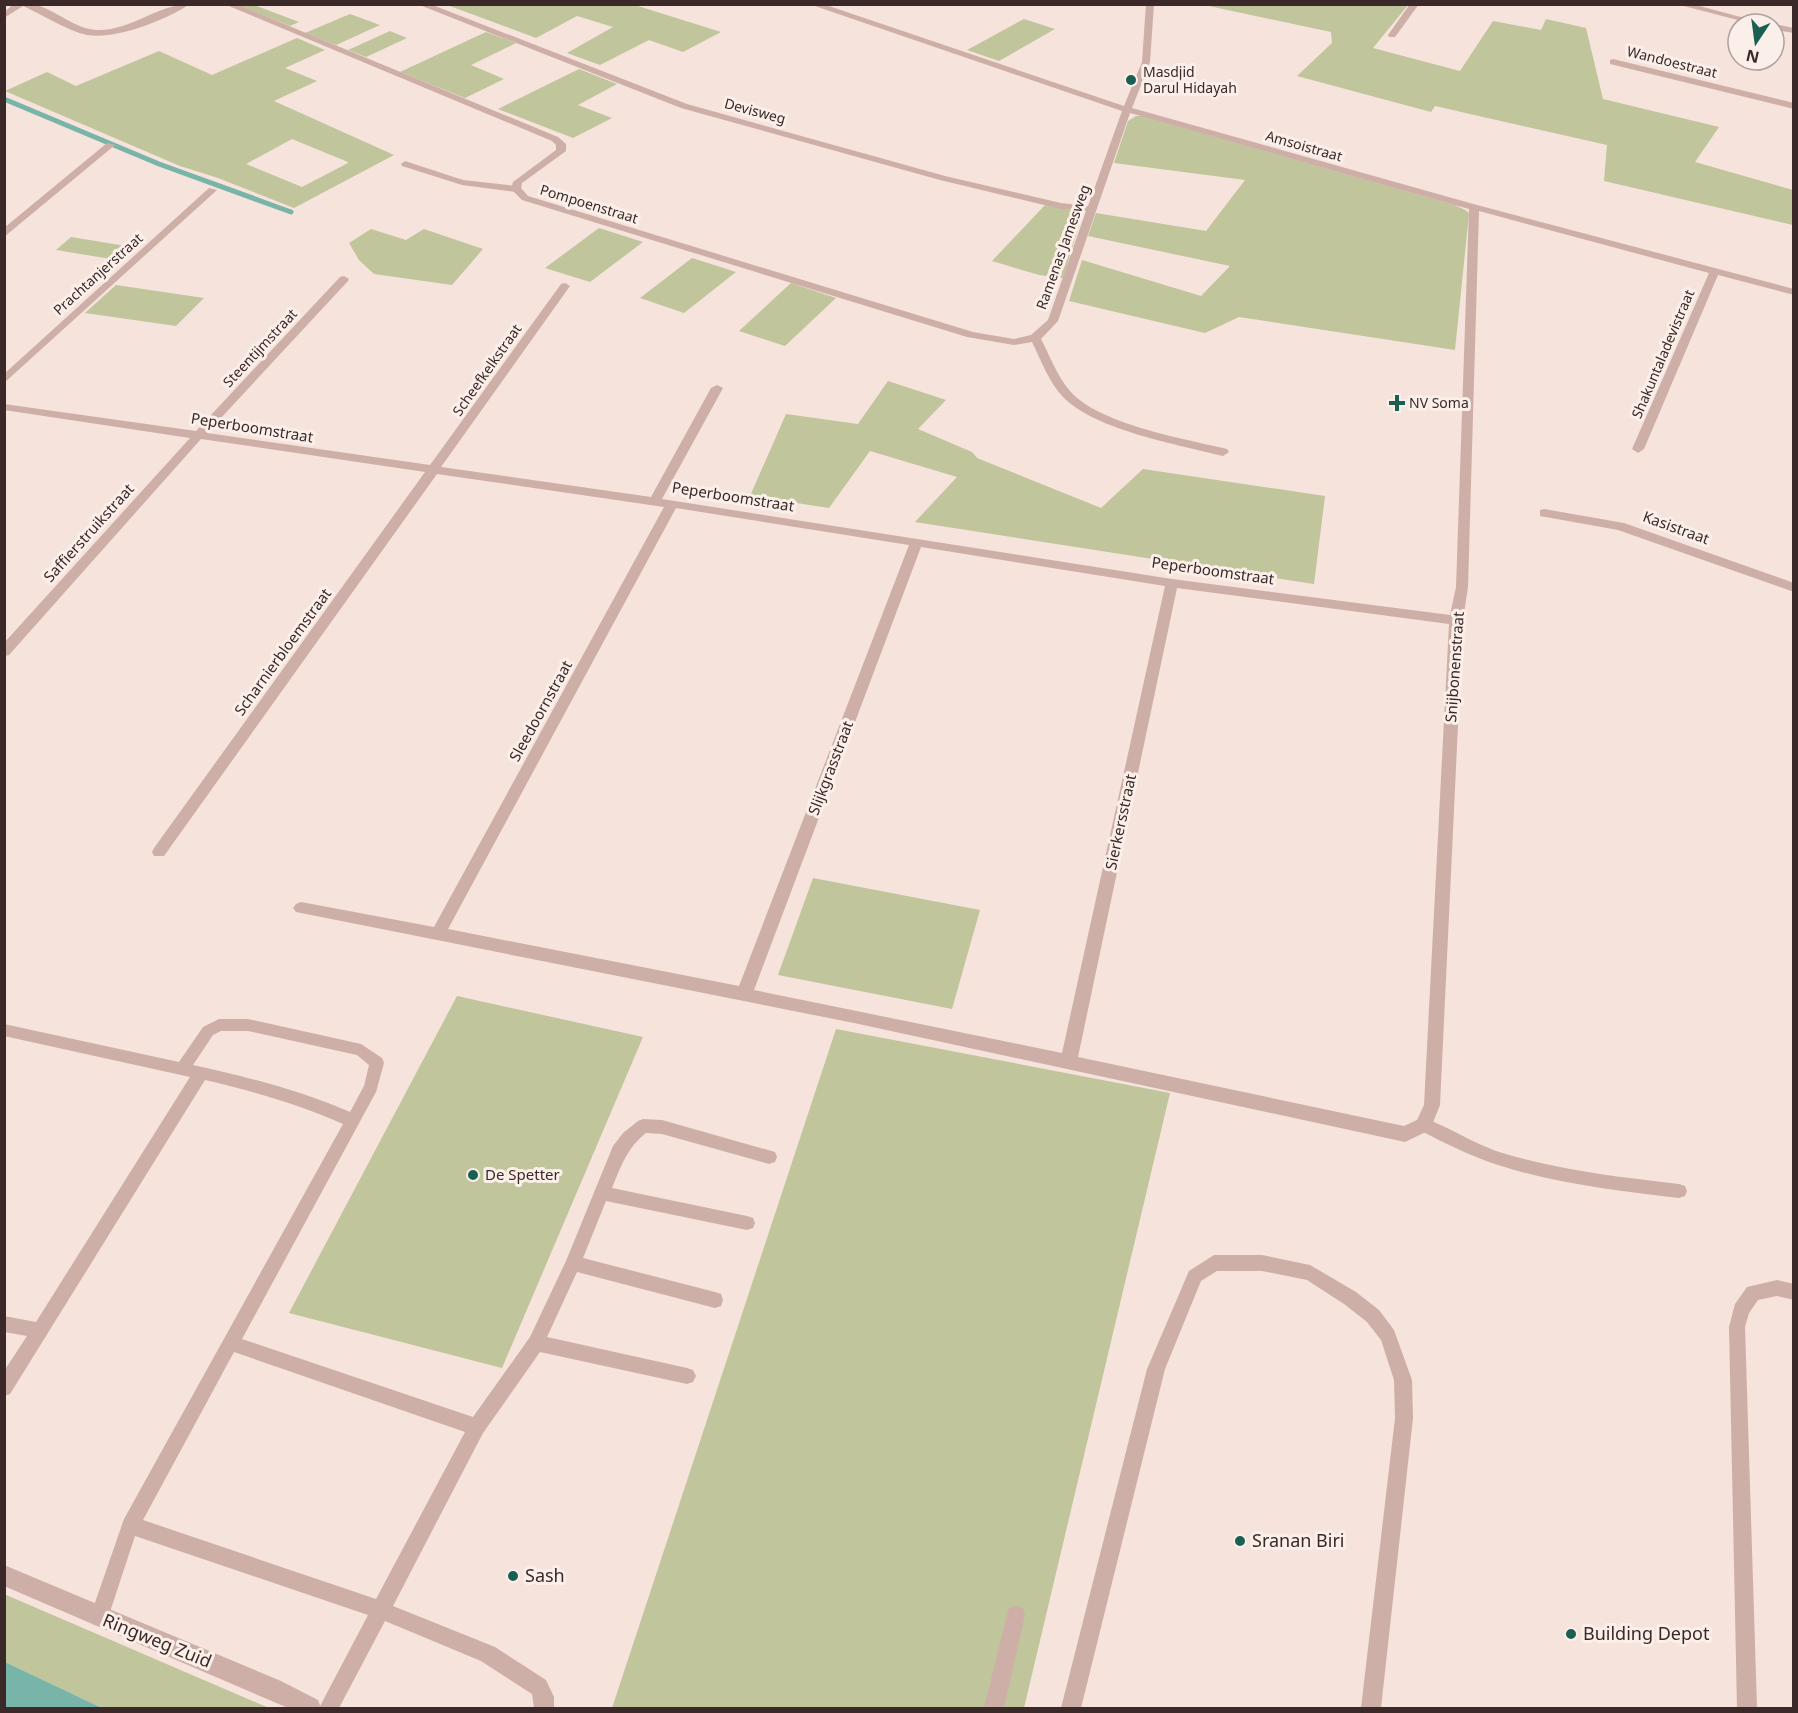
<svg xmlns="http://www.w3.org/2000/svg" width="1798" height="1713" font-family="'Noto Sans',sans-serif">
<style>
.green{fill:#c1c59b;fill-rule:evenodd}
.water{fill:#78b4a8}
.lines{fill:none;stroke-linecap:round;stroke-linejoin:round}
.stream{stroke:#78b4a8;stroke-width:5}
.service{fill:#ceafa7;fill-rule:evenodd}
.minor{fill:#ceafa7;fill-rule:evenodd}
.tertiary{fill:#ceafa7;fill-rule:evenodd}
.poi-dot{fill:#196053;stroke:#fbefea;stroke-width:2}
.labels{text-anchor:middle;stroke-width:6;stroke-linejoin:round;paint-order:stroke}
.far-street-label{font-size:14px;fill:#3a2928;stroke:#fbefea}
.far-poi-label{font-size:14px;fill:#3a2928;stroke:#fbefea;text-anchor:start}
.street-label{font-size:15px;fill:#3a2928;stroke:#fbefea}
.poi-label{font-size:15px;fill:#3a2928;stroke:#fbefea;text-anchor:start}
.near-poi-label{font-size:18px;fill:#3a2928;stroke:#fbefea;text-anchor:start}
.near-street-label{font-size:18px;fill:#3a2928;stroke:#fbefea}
</style>
<rect width="100%" height="100%" fill="#f5e3dc"/>
<path class="green" d="M 237,5 L 254,5 L 299,22 L 290,26 Z
M 447,5 L 640,5 L 638,6 L 721,32 L 683,52 L 649,40 L 600,65 L 567,53 L 613,27 L 577,16 L 536,38 Z
M 1204,5 L 1408,5 L 1373,48 L 1460,71 L 1493,21 L 1541,30 L 1546,19 L 1586,28 L 1603,99 L 1719,127 L 1695,162 L 1793,190 L 1793,225 L 1604,181 L 1607,145 L 1435,106 L 1431,112 L 1297,76 L 1332,43 L 1331,32 Z
M 350,14 L 380,25 L 336,45 L 305,33 Z
M 1024,19 L 1055,29 L 999,61 L 967,50 Z
M 390,31 L 407,38 L 366,57 L 348,50 Z
M 486,32 L 516,43 L 471,65 L 504,79 L 465,98 L 400,72 Z
M 297,38 L 325,50 L 285,68 L 317,81 L 274,101 L 394,155 L 294,208 L 218,178 L 180,166 L 5,91 L 47,72 L 76,86 L 159,51 L 212,75 ZM 292,139 L 348,162 L 348,163 L 302,187 L 246,164 Z
M 579,69 L 617,84 L 578,105 L 612,118 L 573,138 L 498,109 Z
M 1136,116 L 1142,116 L 1455,205 L 1467,211 L 1469,214 L 1455,350 L 1239,317 L 1205,333 L 1069,301 L 1082,260 L 1201,296 L 1230,266 L 1088,236 L 1096,213 L 1206,231 L 1245,180 L 1114,163 L 1128,121 Z
M 1045,205 L 1070,210 L 1082,216 L 1063,278 L 1039,275 L 992,261 Z
M 599,228 L 643,242 L 590,282 L 545,268 Z
M 371,229 L 406,240 L 424,229 L 483,249 L 452,285 L 374,274 L 359,260 L 349,243 Z
M 71,237 L 132,247 L 117,260 L 56,250 Z
M 692,258 L 736,272 L 684,313 L 640,298 Z
M 791,283 L 836,298 L 785,346 L 739,331 Z
M 116,285 L 204,298 L 176,326 L 85,313 Z
M 888,381 L 946,400 L 918,429 L 972,452 L 977,458 L 1101,508 L 1143,469 L 1325,496 L 1314,584 L 915,522 L 957,477 L 870,451 L 829,508 L 750,496 L 786,414 L 858,424 Z
M 813,878 L 980,910 L 952,1009 L 778,975 Z
M 457,996 L 643,1037 L 502,1368 L 289,1313 Z
M 836,1029 L 1170,1093 L 1024,1708 L 612,1708 Z
M 4,1594 L 269,1708 L 102,1708 L 5,1662 Z"/>
<path class="water" d="M 5,1662 L 102,1708 L 5,1708 Z"/>
<g class="lines">
<path class="stream" d="M 4,99 L 159,164 L 291,212"/>
<path class="service" d="M 405,161 L 463,180 L 516,186 L 520,189 L 516,192 L 462,185 L 402,166 L 401,164 Z
M 219,1019 L 248,1019 L 361,1044 L 382,1058 L 384,1063 L 376,1092 L 242,1339 L 473,1417 L 530,1337 L 566,1261 L 613,1146 L 623,1133 L 638,1121 L 643,1119 L 662,1120 L 775,1152 L 777,1157 L 775,1162 L 769,1164 L 662,1134 L 646,1133 C 627,1148 621,1166 612,1188 L 747,1216 L 753,1218 L 755,1223 L 753,1228 L 747,1230 L 606,1201 L 583,1258 L 715,1292 L 721,1294 L 723,1300 L 721,1306 L 715,1308 L 577,1272 L 547,1337 L 687,1368 L 693,1370 L 696,1376 L 693,1382 L 687,1384 L 540,1352 L 483,1433 L 393,1606 L 495,1647 L 546,1680 L 554,1697 L 554,1708 L 534,1708 L 532,1694 L 481,1661 L 385,1621 L 339,1708 L 319,1708 L 368,1615 L 135,1536 L 106,1624 L 99,1626 L 92,1624 L 90,1617 L 124,1519 L 343,1124 C 298,1104 253,1091 205,1080 L 10,1394 L 4,1396 L 4,1371 L 27,1336 L 4,1332 L 4,1316 L 36,1322 L 190,1077 L 4,1036 L 4,1024 L 179,1062 L 203,1027 ZM 221,1031 L 248,1031 L 357,1055 L 369,1065 L 364,1086 L 350,1112 C 299,1090 247,1077 193,1065 L 213,1035 ZM 234,1352 L 465,1432 L 376,1599 L 143,1520 Z
M 1424,1118 C 1449,1127 1471,1142 1496,1151 C 1555,1170 1618,1177 1679,1184 L 1685,1186 L 1687,1191 L 1685,1196 L 1679,1198 C 1618,1191 1557,1184 1498,1165 C 1470,1156 1445,1143 1419,1130 L 1416,1125 L 1419,1120 Z
M 1214,1255 L 1262,1255 L 1310,1265 L 1356,1292 L 1379,1310 L 1394,1330 L 1412,1380 L 1413,1418 L 1381,1708 L 1361,1708 L 1395,1418 L 1394,1380 L 1381,1340 L 1367,1322 L 1344,1304 L 1307,1280 L 1262,1271 L 1217,1271 L 1201,1281 L 1165,1369 L 1081,1708 L 1061,1708 L 1147,1369 L 1189,1271 Z
M 1777,1280 L 1794,1284 L 1794,1300 L 1777,1296 L 1758,1300 L 1749,1313 L 1745,1327 L 1757,1708 L 1737,1708 L 1729,1327 L 1735,1304 L 1747,1287 Z
M 1016,1606 L 1023,1608 L 1025,1615 L 1004,1708 L 984,1708 L 1007,1615 L 1009,1608 Z"/>
<path class="minor" d="M 14,4 C 20,4 27,3 33,4 C 55,9 74,29 97,30 C 131,31 158,4 190,4 C 166,20 116,40 87,35 C 68,31 41,14 23,6 L 4,18 L 4,12 Z
M 224,4 L 236,4 L 558,137 L 566,144 L 566,151 L 522,183 L 521,188 L 528,196 L 973,332 L 1014,339 L 1031,335 L 1048,320 L 1086,211 L 1061,209 L 940,180 L 681,108 L 417,4 L 430,4 L 687,104 L 945,176 L 1061,203 L 1088,206 L 1122,111 L 809,4 L 823,4 L 1124,106 L 1142,62 L 1146,4 L 1154,4 L 1150,62 L 1132,108 L 1477,205 L 1794,289 L 1794,295 L 1718,275 L 1644,449 L 1638,453 L 1632,449 L 1709,273 L 1479,211 L 1468,587 L 1463,620 L 1440,1105 L 1430,1130 L 1405,1142 L 854,1023 L 296,912 L 293,908 L 296,904 L 301,902 L 434,927 L 664,507 L 437,474 L 164,856 L 154,856 L 152,852 L 154,848 L 425,472 L 201,439 L 9,655 L 4,656 L 4,643 L 190,438 L 4,410 L 4,404 L 196,431 L 340,277 L 344,276 L 349,279 L 348,281 L 207,433 L 430,465 L 561,284 L 565,283 L 570,286 L 441,467 L 651,497 L 711,388 L 717,385 L 723,388 L 662,499 L 1172,579 L 1450,615 L 1456,587 L 1469,209 L 1130,113 L 1058,321 L 1041,339 C 1050,356 1057,376 1070,391 C 1098,424 1185,439 1227,449 L 1229,452 L 1223,456 C 1179,445 1096,430 1064,398 C 1049,383 1041,360 1032,342 L 1014,345 L 967,337 L 522,200 L 511,189 L 513,182 L 556,150 L 556,145 L 552,141 ZM 676,508 L 909,545 L 739,986 L 448,929 ZM 921,547 L 1165,586 L 1062,1053 L 754,990 ZM 1177,588 L 1449,624 L 1424,1105 L 1417,1120 L 1404,1126 L 1078,1057 Z
M 1410,4 L 1419,4 L 1395,37 L 1389,37 L 1388,35 Z
M 1676,4 L 1692,4 L 1767,24 L 1753,24 Z
M 1774,24 L 1794,28 L 1794,33 L 1774,30 Z
M 1613,59 L 1794,103 L 1794,109 L 1610,64 L 1610,60 Z
M 107,143 L 115,145 L 4,237 L 4,228 Z
M 209,188 L 217,190 L 4,383 L 4,374 Z
M 1544,509 L 1624,523 L 1794,583 L 1794,592 L 1618,530 L 1540,516 L 1540,510 Z"/>
<path class="tertiary" d="M 4,1565 L 281,1681 L 318,1700 L 321,1708 L 288,1708 L 4,1586 Z"/>
</g>
<g class="poi-dot">
<circle cx="1131" cy="80" r="6"/>
<path d="M1394 394h6v6h6v6h-6v6h-6v-6h-6v-6h6z"/>
<circle cx="473" cy="1175" r="6"/>
<circle cx="1240" cy="1541" r="6"/>
<circle cx="513" cy="1576" r="6"/>
<circle cx="1571" cy="1634" r="6"/>
</g>
<g class="labels">
<g class="far-street-label">
<text transform="translate(1672 62) rotate(14)" y="5">Wandoestraat</text>
<text transform="translate(755 111) rotate(15)" y="5">Devisweg</text>
<text transform="translate(1304 146) rotate(16)" y="5">Amsoistraat</text>
<text transform="translate(589 204) rotate(17)" y="5">Pompoenstraat</text>
<text transform="translate(1063 247) rotate(-70)" y="5">Ramenas Jamesweg</text>
<text transform="translate(98 274) rotate(-42)" y="5">Prachtanjerstraat</text>
<text transform="translate(260 348) rotate(-47)" y="5">Steentijmstraat</text>
<text transform="translate(1663 354) rotate(-67)" y="5">Shakuntaladevistraat</text>
<text transform="translate(487 370) rotate(-55)" y="5">Scheefkelkstraat</text>
</g>
<g class="far-poi-label">
<text x="1143" y="77">Masdjid<tspan x="1143" dy="16">Darul Hidayah</tspan></text>
<text x="1409" y="408">NV Soma</text>
</g>
<g class="street-label">
<text transform="translate(252 428) rotate(9)" y="5">Peperboomstraat</text>
<text transform="translate(733 497) rotate(9)" y="5">Peperboomstraat</text>
<text transform="translate(1676 528) rotate(20)" y="5">Kasistraat</text>
<text transform="translate(89 533) rotate(-48)" y="5">Saffierstruikstraat</text>
<text transform="translate(1213 571) rotate(8)" y="5">Peperboomstraat</text>
<text transform="translate(283 652) rotate(-54)" y="5">Scharnierbloemstraat</text>
<text transform="translate(1455 667) rotate(-86)" y="5">Snijbonenstraat</text>
<text transform="translate(541 711) rotate(-61)" y="5">Sleedoornstraat</text>
<text transform="translate(831 768) rotate(-69)" y="5">Slijkgrasstraat</text>
<text transform="translate(1121 822) rotate(-78)" y="5">Sierkersstraat</text>
</g>
<g class="poi-label">
<text x="485" y="1180">De Spetter</text>
</g>
<g class="near-poi-label">
<text x="1252" y="1547">Sranan Biri</text>
<text x="525" y="1582">Sash</text>
<text x="1583" y="1640">Building Depot</text>
</g>
<g class="near-street-label">
<text transform="translate(157 1641) rotate(22)" y="6">Ringweg Zuid</text>
</g>
</g>
<rect width="1798" height="1713" fill="none" stroke="#3a2928" stroke-width="12"/>
<g transform="translate(1756 42) rotate(193)"><circle r="28" fill="#fbefea" stroke="#aea09c" stroke-width="1.5"/>
<path d="M0-4.5L10 22L0 15L-10 22Z" fill="#196053"/>
<text y="-9" font-size="16" font-weight="bold" text-anchor="middle" fill="#3a2928">N</text>
</g>
</svg>
